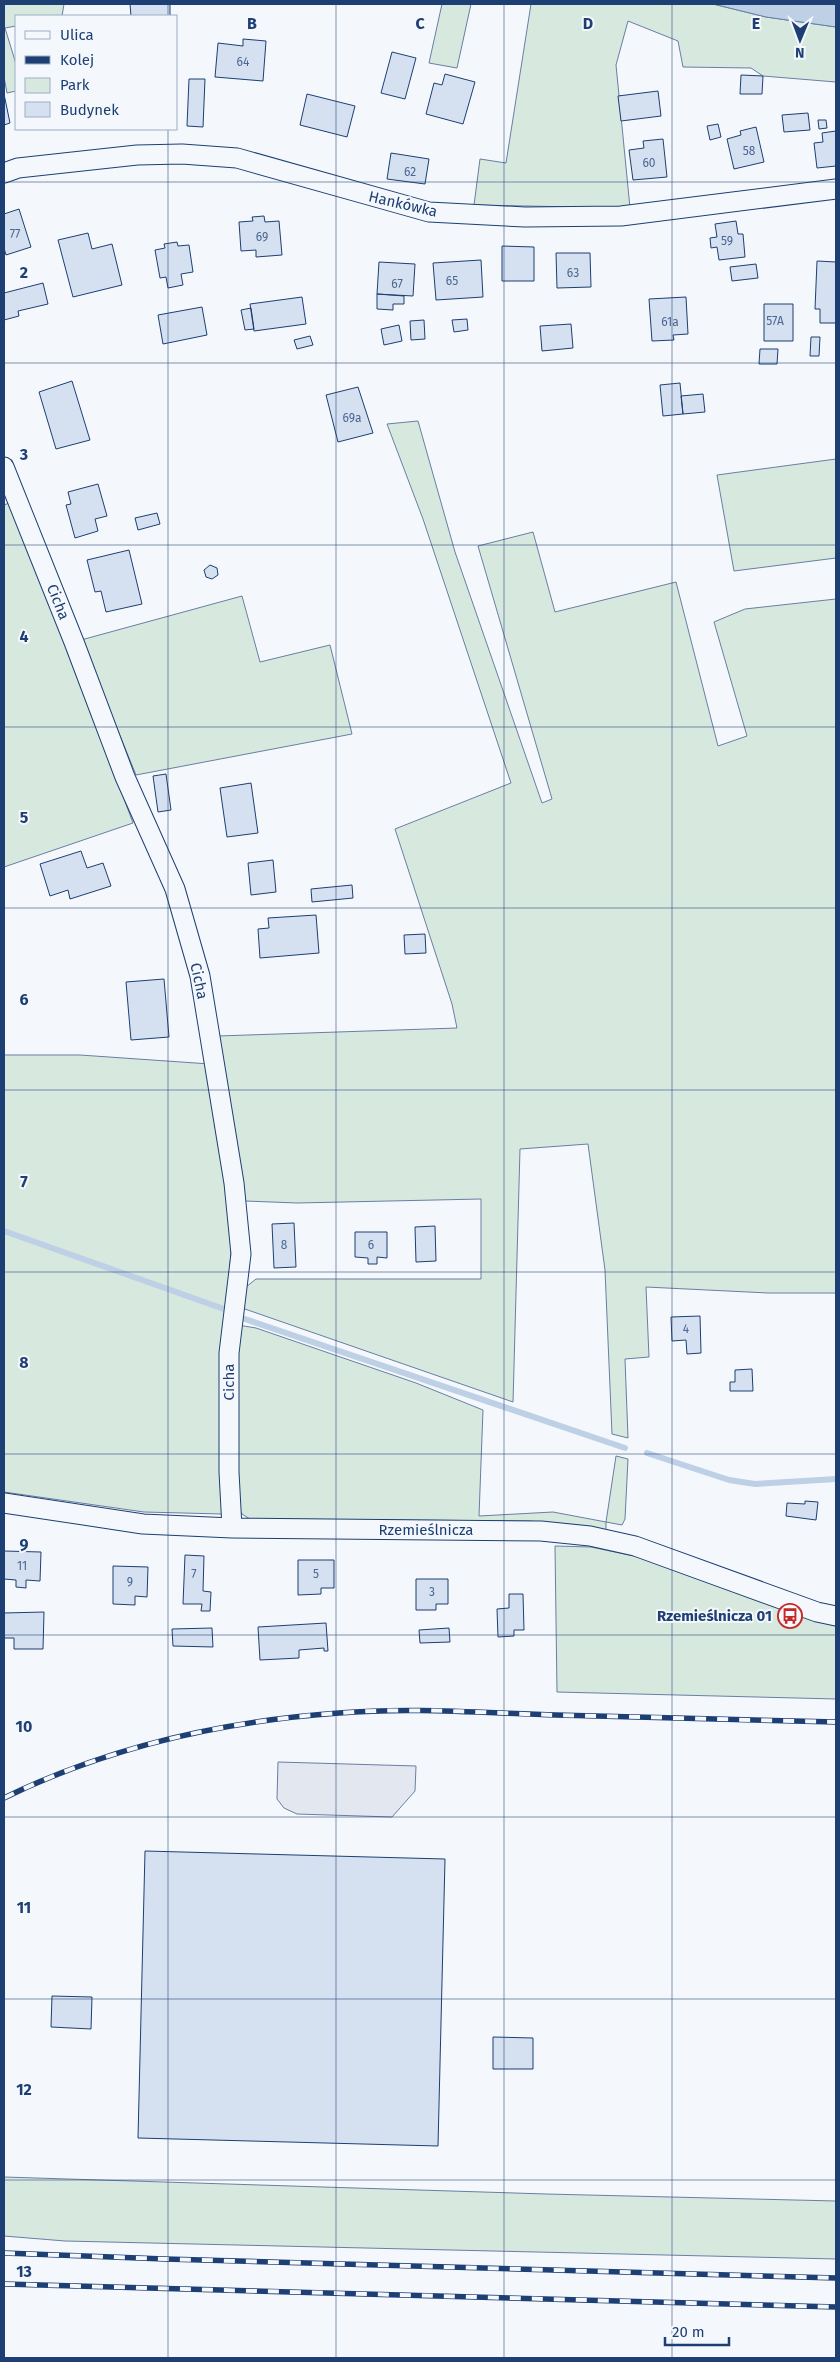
<svg xmlns="http://www.w3.org/2000/svg" width="840" height="2362" font-family="'Fira Sans',sans-serif">
<style>
.green{fill:#d7e8df;stroke:#687fa3}
.parking{fill:#e3e8f0;stroke:#687fa3}
.water{fill:#bed0e5;stroke:#687fa3}
.lines{fill:none;stroke-linecap:round;stroke-linejoin:round}
.stream{stroke:#bed0e5;stroke-width:6}
.building{fill:#d5e0f0;stroke:#1d3f73}
.street-casing{stroke:#1d3f73;stroke-width:21}
.street{stroke:#f4f7fb;stroke-width:19}
.rail-casing{stroke:#1d3f73;stroke-width:5.5}
.rail{stroke:#f4f7fb;stroke-width:4;stroke-dasharray:11;stroke-linecap:butt}
.grid{fill:none;stroke:#1d3f73;stroke-width:1;stroke-opacity:0.55}
.labels{text-anchor:middle;stroke-width:4;stroke-linejoin:round;paint-order:stroke}
.number-label{font-size:12px;fill:#4b6792}
.street-label{font-size:15px;fill:#1d3f73;stroke:#f4f7fb}
.poi-label{font-size:15px;font-weight:bold;fill:#1d3f73;stroke:#f4f7fb;text-anchor:end}
.grid-label{font-size:16px;text-anchor:middle;font-weight:bold;fill:#1d3f73;stroke:#f4f7fb;stroke-width:4;stroke-linejoin:round;paint-order:stroke}
</style>
<rect width="100%" height="100%" fill="#f4f7fb"/>
<path class="green" d="M 4,4 L 64,4 L 62,16 L 16,16 L 16,26 L 5,28 L 16,64 L 16,91 L 7,93 L 4,77 Z
M 442,4 L 471,4 L 457,68 L 429,63 Z
M 531,4 L 713,4 L 766,17 L 836,27 L 836,82 L 763,76 L 751,68 L 683,67 L 678,41 L 628,21 L 616,65 L 630,208 L 474,205 L 480,159 L 506,163 Z
M 418,421 L 455,552 L 542,803 L 552,799 L 478,546 L 533,532 L 555,612 L 676,582 L 718,746 L 747,736 L 714,622 L 745,609 L 836,599 L 836,1293 L 768,1293 L 646,1287 L 649,1357 L 625,1359 L 628,1438 L 612,1434 L 605,1270 L 588,1144 L 520,1149 L 513,1402 L 242,1308 L 246,1287 L 256,1279 L 481,1279 L 481,1199 L 297,1203 L 245,1201 L 218,1036 L 457,1028 L 452,1004 L 395,829 L 511,783 L 423,519 L 387,424 Z
M 836,459 L 836,558 L 734,571 L 717,475 Z
M 9,503 L 65,640 L 133,823 L 4,867 L 4,505 Z
M 242,596 L 260,662 L 330,645 L 352,734 L 136,775 L 81,640 Z
M 4,1055 L 80,1055 L 210,1064 L 229,1202 L 231,1252 L 221,1375 L 222,1514 L 144,1512 L 4,1492 Z
M 238,1325 L 256,1328 L 416,1383 L 483,1410 L 479,1516 L 553,1512 L 606,1522 L 616,1456 L 628,1459 L 625,1519 L 622,1525 L 606,1522 L 606,1530 L 530,1521 L 250,1519 L 242,1514 L 236,1504 Z
M 555,1546 L 591,1547 L 653,1560 L 807,1618 L 836,1626 L 836,1699 L 557,1692 Z
M 4,2177 L 546,2194 L 836,2201 L 836,2259 L 65,2241 L 4,2236 Z"/>
<path class="parking" d="M 278,1762 L 416,1766 L 415,1791 L 392,1817 L 297,1814 L 284,1808 L 277,1799 Z"/>
<path class="water" d="M 713,4 L 836,4 L 836,27 L 766,17 Z"/>
<g class="lines">
<path class="stream" d="M 4,1231 L 224,1309
M 242,1318 L 625,1448
M 647,1453 L 729,1480 L 755,1484 L 836,1479"/>
</g>
<path class="building" d="M 130,4 L 170,4 L 170,16 L 131,16 Z
M 243,39 L 266,41 L 263,81 L 215,77 L 218,43 L 243,46 Z
M 392,52 L 416,58 L 405,99 L 381,93 Z
M 445,74 L 475,82 L 463,124 L 426,114 L 434,83 L 442,85 Z
M 741,75 L 763,76 L 762,94 L 740,94 Z
M 189,79 L 205,79 L 203,127 L 187,126 Z
M 658,91 L 661,116 L 621,121 L 618,96 Z
M 4,94 L 10,123 L 4,125 Z
M 307,94 L 355,106 L 347,137 L 300,125 Z
M 808,113 L 810,130 L 784,132 L 782,115 Z
M 818,120 L 826,120 L 827,128 L 819,129 Z
M 718,124 L 721,137 L 710,140 L 707,126 Z
M 756,127 L 764,162 L 734,169 L 727,139 L 741,135 L 740,131 Z
M 836,131 L 836,166 L 817,168 L 814,143 L 823,142 L 822,133 Z
M 663,139 L 667,177 L 633,180 L 629,150 L 644,148 L 643,141 Z
M 391,153 L 429,159 L 425,184 L 387,179 Z
M 19,209 L 31,247 L 6,255 L 4,248 L 4,214 Z
M 264,216 L 265,222 L 279,221 L 282,255 L 256,257 L 256,250 L 241,251 L 239,222 L 253,221 L 252,217 Z
M 736,221 L 738,234 L 743,234 L 745,257 L 719,260 L 717,247 L 711,248 L 710,238 L 717,237 L 715,224 Z
M 88,233 L 92,249 L 112,244 L 122,285 L 73,297 L 58,240 Z
M 177,242 L 178,246 L 189,245 L 193,272 L 181,274 L 183,285 L 168,288 L 166,277 L 160,278 L 155,250 L 165,248 L 164,244 Z
M 502,246 L 534,247 L 534,281 L 502,281 Z
M 556,253 L 590,253 L 591,287 L 557,288 Z
M 481,260 L 483,297 L 436,300 L 433,263 Z
M 817,261 L 836,262 L 836,323 L 820,323 L 820,309 L 815,309 Z
M 379,262 L 415,264 L 413,296 L 377,294 Z
M 756,264 L 758,278 L 732,281 L 730,267 Z
M 43,283 L 48,304 L 18,311 L 19,316 L 4,320 L 4,293 Z
M 377,294 L 404,296 L 404,304 L 393,304 L 393,310 L 377,309 Z
M 302,297 L 306,324 L 254,331 L 250,304 Z
M 686,297 L 688,334 L 673,335 L 674,340 L 652,341 L 649,299 Z
M 764,304 L 793,304 L 793,341 L 764,341 Z
M 202,307 L 207,335 L 163,344 L 158,315 Z
M 251,308 L 254,329 L 245,330 L 241,310 Z
M 467,319 L 468,330 L 454,332 L 452,320 Z
M 424,320 L 425,339 L 411,340 L 410,321 Z
M 571,324 L 573,348 L 542,351 L 540,326 Z
M 399,325 L 402,341 L 384,345 L 381,329 Z
M 310,336 L 313,345 L 297,349 L 294,340 Z
M 811,337 L 820,337 L 819,356 L 810,356 Z
M 760,349 L 778,349 L 777,364 L 759,364 Z
M 72,381 L 90,440 L 56,449 L 39,392 Z
M 680,383 L 683,414 L 663,416 L 660,385 Z
M 358,387 L 373,433 L 338,442 L 326,395 Z
M 703,394 L 705,412 L 683,414 L 681,396 Z
M 98,484 L 107,516 L 95,519 L 98,531 L 75,538 L 66,505 L 71,504 L 68,492 Z
M 157,513 L 160,524 L 138,530 L 135,518 Z
M 129,550 L 142,604 L 106,612 L 101,591 L 95,592 L 87,560 Z
M 210,565 L 217,568 L 218,575 L 212,579 L 206,577 L 204,570 Z
M 166,774 L 171,810 L 158,812 L 153,776 Z
M 251,783 L 258,833 L 227,837 L 220,788 Z
M 81,851 L 87,868 L 103,863 L 111,886 L 70,899 L 68,890 L 50,896 L 40,864 Z
M 273,860 L 276,892 L 251,895 L 248,863 Z
M 352,885 L 353,898 L 312,902 L 311,889 Z
M 316,915 L 319,953 L 260,958 L 258,929 L 269,928 L 268,918 Z
M 425,934 L 426,953 L 405,954 L 404,935 Z
M 164,979 L 169,1037 L 131,1040 L 126,982 Z
M 294,1223 L 296,1267 L 274,1268 L 272,1224 Z
M 435,1226 L 436,1261 L 416,1262 L 415,1227 Z
M 355,1232 L 387,1232 L 387,1258 L 377,1257 L 377,1264 L 368,1264 L 368,1258 L 355,1257 Z
M 700,1316 L 701,1353 L 687,1354 L 686,1340 L 672,1341 L 671,1317 Z
M 752,1369 L 753,1391 L 730,1391 L 730,1382 L 735,1382 L 735,1370 Z
M 805,1501 L 818,1502 L 816,1520 L 786,1516 L 787,1503 L 805,1504 Z
M 4,1551 L 41,1552 L 40,1581 L 26,1580 L 26,1588 L 16,1587 L 16,1580 L 4,1579 Z
M 185,1555 L 204,1556 L 203,1591 L 211,1592 L 210,1611 L 201,1611 L 202,1604 L 183,1604 Z
M 298,1560 L 334,1560 L 334,1588 L 321,1588 L 321,1594 L 298,1595 Z
M 113,1566 L 148,1567 L 147,1597 L 135,1596 L 135,1605 L 113,1604 Z
M 416,1579 L 448,1579 L 448,1604 L 436,1604 L 436,1610 L 416,1610 Z
M 509,1594 L 523,1594 L 524,1630 L 514,1630 L 514,1636 L 498,1637 L 497,1609 L 509,1608 Z
M 44,1612 L 43,1649 L 14,1649 L 14,1638 L 4,1638 L 4,1613 Z
M 326,1623 L 328,1651 L 324,1651 L 324,1648 L 299,1650 L 299,1658 L 260,1660 L 258,1627 Z
M 212,1628 L 213,1647 L 173,1646 L 172,1629 Z
M 449,1628 L 450,1642 L 420,1643 L 419,1630 Z
M 145,1851 L 445,1859 L 438,2146 L 138,2138 Z
M 52,1996 L 92,1997 L 91,2029 L 51,2027 Z
M 493,2037 L 533,2038 L 533,2069 L 493,2069 Z"/>
<g class="lines">
<defs>
<path id="street" d="M 4,173 L 18,168 L 137,155 L 182,154 L 237,158 L 429,212 L 525,217 L 621,216 L 836,189
M 4,467 L 74,642 L 125,777 L 175,889 L 200,976 L 234,1183 L 241,1254 L 229,1353 L 229,1472 L 232,1528
M 4,1503 L 143,1524 L 232,1528 L 541,1531 L 590,1536 L 635,1546 L 817,1612 L 836,1616"/>
</defs>
<use href="#street" class="street-casing"/>
<use href="#street" class="street"/>
<defs>
<path id="rail" d="M 4,1798 C 108,1747 224,1721 339,1713 C 411,1707 484,1713 556,1715 C 649,1717 743,1720 836,1722
M 4,2253 L 165,2259 L 836,2278
M 4,2284 L 836,2307"/>
</defs>
<use href="#rail" class="rail-casing"/>
<use href="#rail" class="rail"/>
</g>
<path class="grid" d="M 168,4 L 168,16M 336,4 L 336,2358M 504,4 L 504,2358M 672,4 L 672,2358M 168,129 L 168,2358M 4,182 L 836,182M 4,363 L 836,363M 4,545 L 836,545M 4,727 L 836,727M 4,908 L 836,908M 4,1090 L 836,1090M 4,1272 L 836,1272M 4,1454 L 836,1454M 4,1635 L 836,1635M 4,1817 L 836,1817M 4,1999 L 836,1999M 4,2180 L 836,2180"/>
<defs>
<symbol id="bus-ring" viewBox="-11 -11 22 22"><circle r="9.5" fill="#f4f7fb" stroke="#c62828" stroke-width="1.5"/><path d="M-5-6H5V4H4V6H2V4H-2V6H-4V4H-5ZM-3.5-4V0h7V-4ZM-3.5 1.2v1.5H-2V1.2ZM2 1.2v1.5H3.5V1.2Z" fill="#c62828"/></symbol>
</defs>
<g fill-rule="evenodd">
<use href="#bus-ring" x="776" y="1602" width="28" height="28"/>
</g>
<g class="labels">
<g class="number-label">
<text x="243" y="66">64</text>
<text x="749" y="155">58</text>
<text x="649" y="167">60</text>
<text x="410" y="176">62</text>
<text x="15" y="238">77</text>
<text x="262" y="241">69</text>
<text x="727" y="245">59</text>
<text x="573" y="277">63</text>
<text x="452" y="285">65</text>
<text x="397" y="288">67</text>
<text x="775" y="325">57A</text>
<text x="670" y="326">61a</text>
<text x="352" y="422">69a</text>
<text x="284" y="1249">8</text>
<text x="371" y="1249">6</text>
<text x="686" y="1333">4</text>
<text x="22" y="1570">11</text>
<text x="194" y="1578">7</text>
<text x="316" y="1578">5</text>
<text x="130" y="1586">9</text>
<text x="432" y="1596">3</text>
</g>
<g class="street-label">
<text transform="translate(403 204) rotate(13)" y="5">Hankówka</text>
<text transform="translate(58 602) rotate(68)" y="5">Cicha</text>
<text transform="translate(199 981) rotate(78)" y="5">Cicha</text>
<text transform="translate(229 1382) rotate(-90)" y="5">Cicha</text>
<text x="426" y="1535">Rzemieślnicza</text>
</g>
<g class="poi-label">
<text x="772" y="1621">Rzemieślnicza 01</text>
</g>
</g>
<g class="grid-label">
<text x="252" y="29">B</text>
<text x="420" y="29">C</text>
<text x="588" y="29">D</text>
<text x="756" y="29">E</text>
<text x="24" y="278">2</text>
<text x="24" y="460">3</text>
<text x="24" y="642">4</text>
<text x="24" y="823">5</text>
<text x="24" y="1005">6</text>
<text x="24" y="1187">7</text>
<text x="24" y="1368">8</text>
<text x="24" y="1550">9</text>
<text x="24" y="1732">10</text>
<text x="24" y="1913">11</text>
<text x="24" y="2095">12</text>
<text x="24" y="2277">13</text>
</g>
<rect width="840" height="2362" fill="none" stroke="#1d3f73" stroke-width="10"/>
<rect x="15" y="15" width="162" height="115" fill="#f4f7fb" stroke="#9eadc5"/>
<rect x="25" y="31" width="25" height="8" fill="#f4f7fb" stroke="#9eadc5"/>
<text x="60" y="40" font-size="15" fill="#1d3f73">Ulica</text>
<rect x="25" y="56" width="25" height="8" fill="#1d3f73" stroke="#9eadc5"/>
<text x="60" y="65" font-size="15" fill="#1d3f73">Kolej</text>
<rect x="25" y="78" width="25" height="15" fill="#d7e8df" stroke="#9eadc5"/>
<text x="60" y="90" font-size="15" fill="#1d3f73">Park</text>
<rect x="25" y="102" width="25" height="15" fill="#d5e0f0" stroke="#9eadc5"/>
<text x="60" y="115" font-size="15" fill="#1d3f73">Budynek</text>
<g transform="translate(800 40) rotate(181)" stroke="#f4f7fb" stroke-width="4" paint-order="stroke">
<path d="M0-4L9 19L0 12L-9 19Z" fill="#1d3f73"/>
<text y="-8" font-size="14" font-weight="bold" text-anchor="middle" fill="#1d3f73">N</text>
</g>
<path d="M665 2337v8h64v-8" fill="none" stroke="#1d3f73" stroke-width="2.5"/>
<text x="672" y="2337" font-size="15" fill="#1d3f73" stroke="#f4f7fb" stroke-width="4" paint-order="stroke">20 m</text>
</svg>
